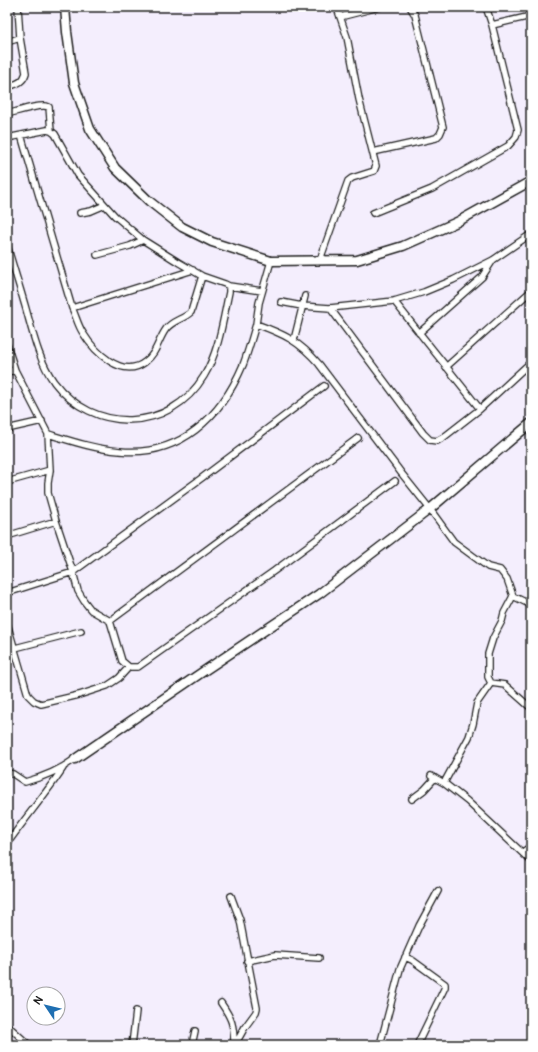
<svg xmlns="http://www.w3.org/2000/svg" width="538" height="1052" font-family="Pangolin,sans-serif">
<style>
.lines{fill:none;stroke-linecap:round;stroke-linejoin:round}
.street-casing{stroke:#1c1c1c;stroke-width:8}
.secondary-casing{stroke:#1c1c1c;stroke-width:11}
.street{stroke:#fff;stroke-width:5.5}
.secondary{stroke:#fff;stroke-width:8}
</style>
<rect width="100%" height="100%" fill="#f4eefd"/>
<filter id="ink" filterUnits="userSpaceOnUse"><feTurbulence type="fractalNoise" baseFrequency=".025" numOctaves="2"/><feDisplacementMap in="SourceGraphic" scale="8" xChannelSelector="R" yChannelSelector="G"/><feConvolveMatrix kernelMatrix="1 2 1 2 8 2 1 2 1" color-interpolation-filters="sRGB"/></filter>
<g filter="url(#ink)">
<g class="lines">
<defs>
<path id="street" d="M 340,17 L 379,7
M 492,25 L 531,16
M 7,42 L 20,38
M 7,87 C 16,84 23,83 26,73 L 20,38 L 18,7
M 7,114 C 16,112 41,103 49,107 L 51,131
M 21,135 L 72,308 C 76,316 78,326 83,333 C 94,351 122,380 145,362 C 157,353 158,340 166,329 C 171,321 184,319 191,312 L 202,276
M 7,138 L 47,130 L 51,131 L 55,134 L 78,175 L 115,216 L 143,240 L 178,262 L 202,276 L 225,284 L 229,286 L 262,291
M 373,152 L 436,138 L 440,134 L 443,127 L 415,15 L 410,7
M 80,213 L 91,211 L 105,205
M 373,213 L 432,189 L 508,146 L 516,137 L 518,130 L 492,25 L 486,7
M 7,245 C 13,266 20,288 26,309 C 33,334 39,361 54,382 C 93,434 170,433 204,376 C 219,351 223,320 229,292 L 229,286
M 97,255 L 130,246 L 143,240
M 321,260 L 322,254 L 348,181 L 352,178 L 374,171 L 376,166 L 359,99 L 347,37 L 337,8
M 271,261 L 259,303 L 256,324 C 284,334 299,341 319,364 L 402,474 L 430,509 L 454,542 L 488,567 L 500,570 L 507,579 L 513,596 L 504,613 L 502,621 L 493,638 L 488,654 L 488,677 L 491,683 L 477,703 L 473,724 L 469,737 L 444,783
M 394,301 L 480,409
M 281,302 L 302,306 L 330,308 L 394,301 L 424,292 L 453,280 L 493,260 L 531,234
M 72,308 L 193,270
M 330,308 L 423,433 L 430,440 L 437,441 L 444,437 L 480,409 L 531,362
M 419,333 L 482,277 L 493,260
M 294,340 L 305,296
M 7,345 L 15,370 L 48,434 L 50,470 L 48,483 L 48,493 L 56,521 L 73,572 L 78,591 L 84,601 L 91,610 L 110,621 L 122,661 L 129,667
M 446,367 L 531,291
M 7,372 L 15,370
M 7,429 L 42,421
M 48,434 C 71,441 95,449 120,451 C 180,457 221,417 243,365 C 248,352 252,338 256,324
M 7,482 L 50,470
M 7,536 L 56,521
M 7,593 L 73,572 L 203,477 L 324,386
M 513,596 L 531,605
M 110,621 L 358,438
M 7,623 L 28,695 L 34,701 L 41,704 L 79,695 L 107,686 L 119,678 L 129,667 L 138,667 L 274,571 L 395,481
M 15,648 L 81,631
M 491,683 L 505,685 L 531,708
M 7,773 L 13,774 L 25,782 C 44,777 60,770 75,759
M 431,776 L 444,783 L 467,801 L 531,861
M 412,799 L 424,790 L 435,778
M 7,844 C 25,818 46,794 63,768
M 523,852 L 531,846
M 231,896 L 240,920 L 257,1008 L 256,1012 L 245,1027 L 235,1045
M 405,957 L 412,960 L 445,984 L 445,987 L 417,1045
M 247,961 L 275,955 L 319,958
M 221,1003 C 232,1019 234,1025 234,1045
M 7,1025 L 29,1045
M 132,1045 L 136,1011
M 192,1045 L 195,1031
M 380,1045 L 400,969 L 419,926 L 438,891"/>
<path id="secondary" d="M 65,7 L 67,32 L 74,83 L 90,129 L 115,168 L 149,201 L 182,227 L 212,242 L 271,261 L 357,260 L 403,246 L 457,222 L 531,181
M 529,7 L 531,10
M 75,759 L 201,673 L 319,594 L 430,509 L 531,423"/>
</defs>
<use href="#street" class="street-casing"/>
<use href="#secondary" class="secondary-casing"/>
<use href="#street" class="street"/>
<use href="#secondary" class="secondary"/>
</g>
</g>
<rect width="538" height="1052" fill="none" stroke="#fff" stroke-width="24"/>
<rect x="12" y="12" width="514" height="1028" fill="none" stroke="#1c1c1c" stroke-width="1.5" filter="url(#ink)"/>
<g transform="translate(46 1006) rotate(305)"><circle r="19" fill="#ffffff" stroke="#a4a4a4"/>
<path d="M0-3L7 15L0 10L-7 15Z" fill="#1f6fb2"/>
<text y="-6" font-size="11" font-weight="bold" text-anchor="middle" fill="#1c1c1c">N</text>
</g>
</svg>
